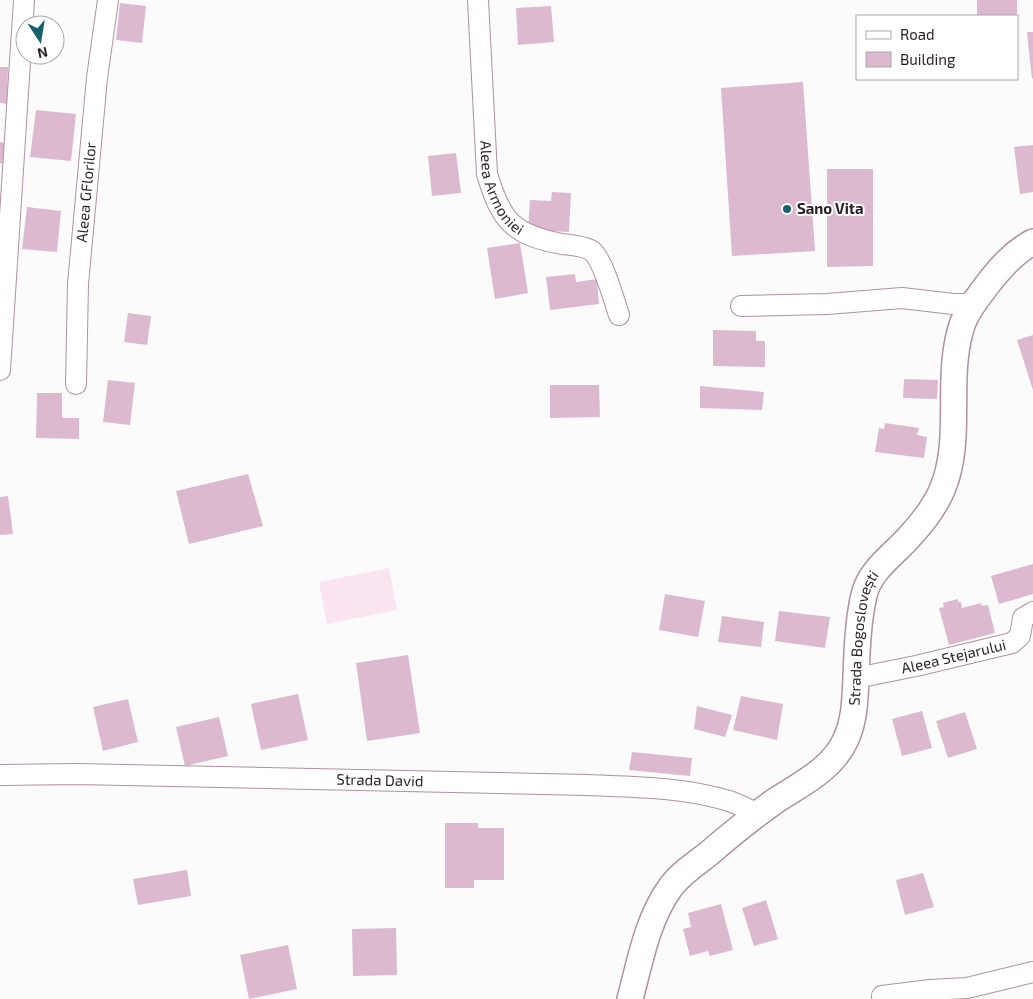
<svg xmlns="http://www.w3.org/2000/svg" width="1033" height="999" font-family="'Exo 2',sans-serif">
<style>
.green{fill:#fbe4f2}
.building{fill:#dcb9cf}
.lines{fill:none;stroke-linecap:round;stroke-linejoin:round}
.minor-casing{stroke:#b18fa4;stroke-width:22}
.tertiary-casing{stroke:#b18fa4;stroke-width:28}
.minor{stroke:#fff;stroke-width:20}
.tertiary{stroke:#fff;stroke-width:25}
.poi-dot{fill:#15616d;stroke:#fff;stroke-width:2}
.labels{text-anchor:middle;stroke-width:4;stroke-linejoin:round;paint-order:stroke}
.street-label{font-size:15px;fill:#2a1d26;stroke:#fff}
.poi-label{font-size:15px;font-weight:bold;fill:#2a1d26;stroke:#fff;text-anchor:start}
</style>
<rect width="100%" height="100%" fill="#fbfbfb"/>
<path class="green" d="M 389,568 L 397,610 L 327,624 L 319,582 Z"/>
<path class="building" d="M 977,0 L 1017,0 L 1017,16 L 977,16 Z
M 120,3 L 146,6 L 142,43 L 116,40 Z
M 551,6 L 554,42 L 518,45 L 516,8 Z
M 1027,32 L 1033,32 L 1033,78 L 1032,79 Z
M 0,67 L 8,67 L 7,104 L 0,103 Z
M 803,82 L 815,251 L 732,256 L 721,88 Z
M 36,110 L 76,114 L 71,161 L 30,157 Z
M 0,142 L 6,143 L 5,164 L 0,163 Z
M 1033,145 L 1033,192 L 1020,194 L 1014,147 Z
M 456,153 L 461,193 L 432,196 L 428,156 Z
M 827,169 L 873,169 L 873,266 L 827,267 Z
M 552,192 L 571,193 L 569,232 L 528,230 L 530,200 L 551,201 Z
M 27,207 L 61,211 L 57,252 L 22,249 Z
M 520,243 L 528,293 L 495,299 L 487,248 Z
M 575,274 L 576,282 L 597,279 L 599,304 L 550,310 L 546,277 Z
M 128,313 L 151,316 L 147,345 L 124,342 Z
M 713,330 L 756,331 L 756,341 L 765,341 L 765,367 L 713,366 Z
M 1033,335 L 1033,390 L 1017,340 Z
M 904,379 L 938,380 L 937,399 L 903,398 Z
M 108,380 L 135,383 L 130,425 L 103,422 Z
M 550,385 L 599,385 L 600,417 L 550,418 Z
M 700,386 L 764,392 L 762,410 L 700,408 Z
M 37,393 L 62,393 L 62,418 L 79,418 L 79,439 L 36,438 Z
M 885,423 L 919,428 L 917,435 L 927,437 L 924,458 L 875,452 L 879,428 L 884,429 Z
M 248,474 L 263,526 L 189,544 L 176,491 Z
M 8,496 L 13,534 L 0,535 L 0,497 Z
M 1033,564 L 1033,594 L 999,604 L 991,576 Z
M 665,594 L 705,601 L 698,637 L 659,630 Z
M 958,599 L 958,602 L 961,602 L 962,608 L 981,603 L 982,606 L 988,605 L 995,633 L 949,645 L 939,608 L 944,607 L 943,603 Z
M 779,611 L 830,617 L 825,648 L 775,641 Z
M 722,616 L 764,622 L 761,647 L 718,642 Z
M 408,655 L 420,733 L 367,741 L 356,663 Z
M 298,694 L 308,740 L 261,750 L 251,704 Z
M 741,696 L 783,704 L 777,740 L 733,730 Z
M 128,699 L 138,742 L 103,751 L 93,707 Z
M 697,706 L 732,715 L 725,737 L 694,729 Z
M 922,711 L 932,748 L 902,756 L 892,719 Z
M 965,712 L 977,749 L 948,758 L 936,721 Z
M 219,717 L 228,756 L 185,766 L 176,727 Z
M 632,752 L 692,758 L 690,776 L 629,770 Z
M 445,823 L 478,823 L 478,828 L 504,828 L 504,880 L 474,880 L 474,888 L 445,888 Z
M 187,870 L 191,896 L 138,905 L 133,879 Z
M 923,873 L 934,907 L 905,915 L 896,880 Z
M 766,900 L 778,939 L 754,946 L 742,908 Z
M 721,904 L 733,950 L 710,956 L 708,951 L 690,956 L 683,929 L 691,927 L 688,913 Z
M 396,928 L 397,975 L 353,976 L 352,929 Z
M 288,945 L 297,989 L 249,999 L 240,955 Z"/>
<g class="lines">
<defs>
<g id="minor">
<path id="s1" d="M 478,0 L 487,174 C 501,221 513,235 562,244 C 570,245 585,246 592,251 C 603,260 614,300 619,315"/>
<path d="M 741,306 L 827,304 L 902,298 L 953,304 L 973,304"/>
<path d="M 0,370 L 24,0"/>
<path id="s2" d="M 76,384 L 78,284 L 97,78 L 108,0"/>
<path id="s3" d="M 856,678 L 916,666 L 1012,643 L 1020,636 L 1023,618 L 1033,612"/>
<path id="s4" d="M 0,775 L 77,774 L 588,785 C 635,787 683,787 729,801 C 738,804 748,809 757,814"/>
<path d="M 882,996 L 930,990 L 967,988 L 1033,972"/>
</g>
<g id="tertiary">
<path id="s5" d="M 630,999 C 640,962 647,920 670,888 C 679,875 694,865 707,855 C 729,836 751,818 775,801 C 801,784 833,769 846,739 C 855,719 855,698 856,677 C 857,650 858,621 864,595 C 870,569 895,554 911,535 C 923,522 935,506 942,490 C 963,441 946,383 960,332 C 964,314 976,300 987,285 C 1000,268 1014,252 1033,242"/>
</g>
</defs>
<use href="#minor" class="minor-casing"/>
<use href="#tertiary" class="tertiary-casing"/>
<use href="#minor" class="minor"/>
<use href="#tertiary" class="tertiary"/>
</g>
<circle class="poi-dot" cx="787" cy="209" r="5"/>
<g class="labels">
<g class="street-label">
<text dy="5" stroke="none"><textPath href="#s1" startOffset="192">Aleea Armoniei</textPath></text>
<text dy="5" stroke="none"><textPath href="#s2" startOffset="192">Aleea GFlorilor</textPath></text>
<text dy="5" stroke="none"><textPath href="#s5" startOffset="454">Strada Bogoslovești</textPath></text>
<text dy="5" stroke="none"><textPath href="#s3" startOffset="100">Aleea Stejarului</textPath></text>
<text dy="5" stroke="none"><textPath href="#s4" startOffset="380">Strada David</textPath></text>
</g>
<g class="poi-label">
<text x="797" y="214">Sano Vita</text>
</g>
</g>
<rect x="856" y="15" width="162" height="65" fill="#ffffff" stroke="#aaa5a8"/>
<rect x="866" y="31" width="25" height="8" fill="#ffffff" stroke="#aaa5a8"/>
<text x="900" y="40" font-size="15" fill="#2a1d26">Road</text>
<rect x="866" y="52" width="25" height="15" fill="#dcb9cf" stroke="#aaa5a8"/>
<text x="900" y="65" font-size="15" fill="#2a1d26">Building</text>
<g transform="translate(40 40) rotate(168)"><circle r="24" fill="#ffffff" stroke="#aaa5a8"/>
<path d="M0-4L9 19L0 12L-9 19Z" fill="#15616d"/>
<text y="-8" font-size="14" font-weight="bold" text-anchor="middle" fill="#2a1d26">N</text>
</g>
</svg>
